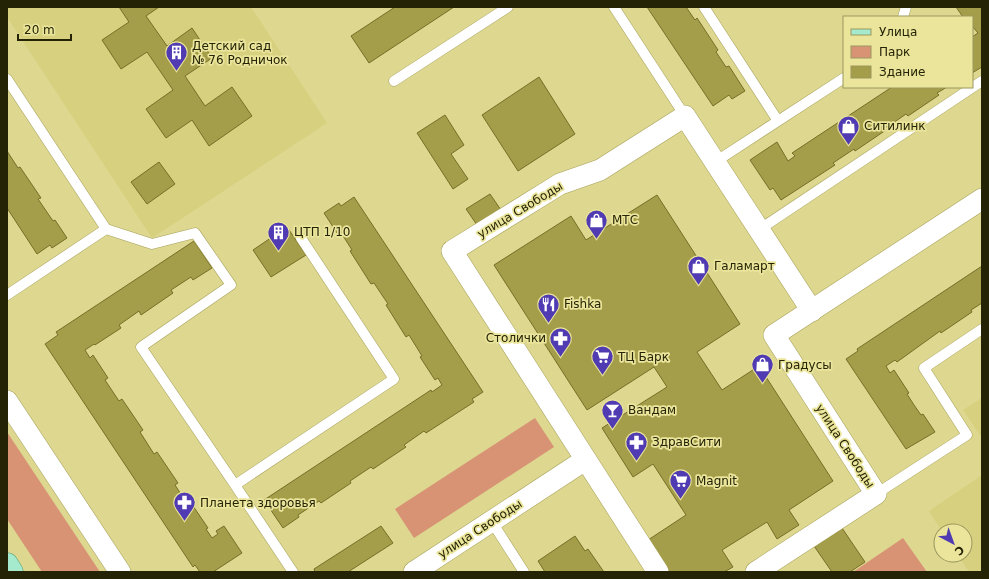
<svg xmlns="http://www.w3.org/2000/svg" width="989" height="579" font-family="'DejaVu Sans',sans-serif">
<style>
.built{fill:#d7d07f}
.green{fill:#d89375}
.building{fill:#a49d49;stroke:#766f27}
.lines{fill:none;stroke-linecap:round;stroke-linejoin:round}
.lane-casing{stroke:#a7a15a;stroke-width:11}
.street-casing{stroke:#a7a15a;stroke-width:22}
.primary-casing{stroke:#529b73;stroke-width:23}
.lane{stroke:#fff;stroke-width:10}
.street{stroke:#fff;stroke-width:21}
.primary{stroke:#a6eace;stroke-width:22}
.labels{text-anchor:middle;stroke-width:3.5;stroke-linejoin:round;paint-order:stroke}
.poi-label{font-size:12px;fill:#252305;stroke:#eae59b;text-anchor:start}
.street-label{font-size:12px;fill:#252305;stroke:#eae59b}
</style>
<rect width="100%" height="100%" fill="#ddd78f"/>
<path class="built" d="M 7,7 L 251,7 L 327,123 L 152,238 L 7,17 Z
M 982,398 L 982,438 L 963,410 Z
M 982,475 L 982,572 L 969,572 L 958,555 L 965,555 L 965,531 L 942,531 L 929,511 Z"/>
<path class="green" d="M 535,418 L 554,447 L 414,538 L 395,509 Z
M 7,432 L 100,572 L 42,572 L 7,519 Z
M 903,538 L 927,572 L 853,572 Z"/>
<path class="building" d="M 119,7 L 159,7 L 146,16 L 167,46 L 192,28 L 212,58 L 185,76 L 205,106 L 232,87 L 252,116 L 209,146 L 192,120 L 166,138 L 146,109 L 173,90 L 147,52 L 121,69 L 102,40 L 129,22 Z
M 395,7 L 454,7 L 369,63 L 351,36 Z
M 647,7 L 686,7 L 695,20 L 697,18 L 718,50 L 716,52 L 726,67 L 729,66 L 745,91 L 732,99 L 729,95 L 713,106 Z
M 956,7 L 982,7 L 982,67 L 972,73 L 972,37 L 978,33 L 972,26 L 972,17 L 963,17 Z
M 539,77 L 575,134 L 518,171 L 482,115 Z
M 892,87 L 947,87 L 937,93 L 939,95 L 908,116 L 906,114 L 896,121 L 885,128 L 886,130 L 855,151 L 854,149 L 833,163 L 835,165 L 781,200 L 773,188 L 770,190 L 750,160 L 777,142 L 788,161 L 795,156 L 792,153 Z
M 445,115 L 464,145 L 451,154 L 468,179 L 453,189 L 417,133 Z
M 7,151 L 18,168 L 20,167 L 41,198 L 38,199 L 53,221 L 55,220 L 67,238 L 52,248 L 50,245 L 37,254 L 7,208 Z
M 159,162 L 175,184 L 147,204 L 131,182 Z
M 490,194 L 501,210 L 477,225 L 466,209 Z
M 657,195 L 740,324 L 697,352 L 722,390 L 759,366 L 833,481 L 789,510 L 799,525 L 777,539 L 767,522 L 722,550 L 733,567 L 724,572 L 668,572 L 648,540 L 686,515 L 653,464 L 633,477 L 602,428 L 667,387 L 654,367 L 587,410 L 494,265 L 571,216 L 586,240 Z
M 354,197 L 483,392 L 472,399 L 474,402 L 426,433 L 424,431 L 404,445 L 406,447 L 373,469 L 371,467 L 350,481 L 351,483 L 321,503 L 319,501 L 298,515 L 299,517 L 283,528 L 264,500 L 431,390 L 432,392 L 442,385 L 438,378 L 435,380 L 420,357 L 422,356 L 409,335 L 406,337 L 386,305 L 388,304 L 374,283 L 371,284 L 350,251 L 352,250 L 340,231 L 337,233 L 324,213 L 339,203 L 341,206 Z
M 287,227 L 306,255 L 271,277 L 253,250 Z
M 194,241 L 212,268 L 193,280 L 191,277 L 171,290 L 173,293 L 141,315 L 139,311 L 119,325 L 121,328 L 95,345 L 94,344 L 85,350 L 90,358 L 93,355 L 108,378 L 105,380 L 119,401 L 122,399 L 143,430 L 140,432 L 154,454 L 157,452 L 178,483 L 175,485 L 186,502 L 189,500 L 208,528 L 206,529 L 212,538 L 218,534 L 216,531 L 224,526 L 242,553 L 213,572 L 200,572 L 195,565 L 193,567 L 45,344 L 58,335 L 56,332 Z
M 982,266 L 982,303 L 971,310 L 972,312 L 941,333 L 940,331 L 897,362 L 895,360 L 886,366 L 890,373 L 894,370 L 909,393 L 907,394 L 914,405 L 921,415 L 923,414 L 935,432 L 906,449 L 846,359 L 858,351 L 857,349 Z
M 381,526 L 393,543 L 348,572 L 315,572 L 314,569 Z
M 842,528 L 865,562 L 850,572 L 832,572 L 814,546 Z
M 575,536 L 585,551 L 588,549 L 604,572 L 545,572 L 538,561 Z"/>
<g class="lines">
<defs>
<path id="lane" d="M 614,7 L 685,116
M 704,7 L 778,121
M 903,17 L 906,7
M 7,79 L 106,229 L 7,295
M 394,81 L 508,7
M 715,162 L 844,78
M 106,229 L 152,244 L 195,233 L 231,285 L 141,347 L 235,485
M 760,229 L 982,81
M 876,494 L 967,435 L 924,368 L 982,329
M 492,522 L 524,572
M 293,572 L 235,485 L 394,379 L 301,238"/>
<path id="street" d="M 7,401 L 120,572
M 414,572 L 585,460
M 658,572 L 452,251 L 560,184 L 600,170 L 685,116 L 812,311
M 756,572 L 876,494 L 774,335 L 982,199"/>
<path id="primary" d="M 7,564 L 12,572"/>
</defs>
<use href="#lane" class="lane-casing"/>
<use href="#street" class="street-casing"/>
<use href="#primary" class="primary-casing"/>
<use href="#lane" class="lane"/>
<use href="#street" class="street"/>
<use href="#primary" class="primary"/>
</g>
<defs>
<symbol id="building-pin" viewBox="-11 -11 22 30"><path d="M0 17L-7.5 6A9.5 9.5 0 1 1 7.5 6Z" fill="#503bb3" stroke="#eae59b"/><path d="M-4-6H4V6H1V3H-1V6H-4ZM-2.5-4.3h1.7v1.8h-1.7ZM.8-4.3h1.7v1.8H.8ZM-2.5-1h1.7V.8h-1.7ZM.8-1h1.7V.8H.8Z" fill="#fff"/></symbol>
<symbol id="shop-pin" viewBox="-11 -11 22 30"><path d="M0 17L-7.5 6A9.5 9.5 0 1 1 7.5 6Z" fill="#503bb3" stroke="#eae59b"/><path d="M-5-2.5h2.3a2.7 3.5 0 0 1 5.4 0H5L5.5 6h-11ZM-1.5-2.5h3a1.5 2.3 0 0 0-3 0Z" fill="#fff"/></symbol>
<symbol id="restaurant-pin" viewBox="-11 -11 22 30"><path d="M0 17L-7.5 6A9.5 9.5 0 1 1 7.5 6Z" fill="#503bb3" stroke="#eae59b"/><path d="M-5-6h1v4h1v-4h1v4h1v-4h1v5L-1.5 .5V6h-2V.5L-5-1ZM5-6V6H3V1.5H1.5Q1.5-4 5-6Z" fill="#fff"/></symbol>
<symbol id="pharmacy-pin" viewBox="-11 -11 22 30"><path d="M0 17L-7.5 6A9.5 9.5 0 1 1 7.5 6Z" fill="#503bb3" stroke="#eae59b"/><path d="M-2-6h4v4h4v4h-4v4h-4v-4h-4v-4h4Z" fill="#fff"/></symbol>
<symbol id="supermarket-pin" viewBox="-11 -11 22 30"><path d="M0 17L-7.5 6A9.5 9.5 0 1 1 7.5 6Z" fill="#503bb3" stroke="#eae59b"/><path d="M-6-5.5h2.5l.6 2H6L4.5 2H-2.5L-4.4-4H-6ZM-1.5 3.2a1.3 1.3 0 1 0 .1 0ZM3 3.2a1.3 1.3 0 1 0 .1 0Z" fill="#fff"/></symbol>
<symbol id="bar-pin" viewBox="-11 -11 22 30"><path d="M0 17L-7.5 6A9.5 9.5 0 1 1 7.5 6Z" fill="#503bb3" stroke="#eae59b"/><path d="M-6-5H6L.8 .8V4.5H3.5V6h-7V4.5H-.8V.8Z" fill="#fff"/></symbol>
</defs>
<g fill-rule="evenodd">
<use href="#building-pin" x="164" y="40" width="25" height="34"/>
<use href="#shop-pin" x="836" y="114" width="25" height="34"/>
<use href="#shop-pin" x="584" y="208" width="25" height="34"/>
<use href="#building-pin" x="266" y="220" width="25" height="34"/>
<use href="#shop-pin" x="686" y="254" width="25" height="34"/>
<use href="#restaurant-pin" x="536" y="292" width="25" height="34"/>
<use href="#pharmacy-pin" x="548" y="326" width="25" height="34"/>
<use href="#supermarket-pin" x="590" y="344" width="25" height="34"/>
<use href="#shop-pin" x="750" y="352" width="25" height="34"/>
<use href="#bar-pin" x="600" y="398" width="25" height="34"/>
<use href="#pharmacy-pin" x="624" y="430" width="25" height="34"/>
<use href="#supermarket-pin" x="668" y="468" width="25" height="34"/>
<use href="#pharmacy-pin" x="172" y="490" width="25" height="34"/>
</g>
<g class="labels">
<g class="poi-label">
<text x="192" y="50">Детский сад<tspan x="192" dy="14">№ 76 Родничок</tspan></text>
<text x="864" y="130">Ситилинк</text>
<text x="612" y="224">МТС</text>
<text x="294" y="236">ЦТП 1/10</text>
<text x="714" y="270">Галамарт</text>
<text x="564" y="308">Fishka</text>
<text x="546" y="342" text-anchor="end">Столички</text>
<text x="618" y="361">ТЦ Барк</text>
<text x="778" y="369">Градусы</text>
<text x="628" y="414">Вандам</text>
<text x="652" y="446">ЗдравСити</text>
<text x="696" y="485">Magnit</text>
<text x="200" y="507">Планета здоровья</text>
</g>
<g class="street-label">
<text transform="translate(520 210) rotate(-31)" y="4">улица Свободы</text>
<text transform="translate(845 446) rotate(57)" y="4">улица Свободы</text>
<text transform="translate(480 529) rotate(-33)" y="4">улица Свободы</text>
</g>
</g>
<rect width="989" height="579" fill="none" stroke="#252305" stroke-width="16"/>
<rect x="843" y="16" width="130" height="72" fill="#eae59b" stroke="#9b975f"/>
<rect x="851" y="29" width="20" height="6" fill="#a6eace" stroke="#9b975f"/>
<text x="879" y="36" font-size="12" fill="#252305">Улица</text>
<rect x="851" y="46" width="20" height="12" fill="#d89375" stroke="#9b975f"/>
<text x="879" y="56" font-size="12" fill="#252305">Парк</text>
<rect x="851" y="66" width="20" height="12" fill="#a49d49" stroke="#9b975f"/>
<text x="879" y="76" font-size="12" fill="#252305">Здание</text>
<g transform="translate(953 543) rotate(139)"><circle r="19" fill="#eae59b" stroke="#9b975f"/>
<path d="M0-3L7 15L0 10L-7 15Z" fill="#503bb3"/>
<text y="-6" font-size="11" font-weight="bold" text-anchor="middle" fill="#252305">С</text>
</g>
<path d="M18 34v6h53v-6" fill="none" stroke="#252305" stroke-width="2"/>
<text x="24" y="34" font-size="12" fill="#252305" stroke="#eae59b" stroke-width="3" paint-order="stroke">20 m</text>
</svg>
